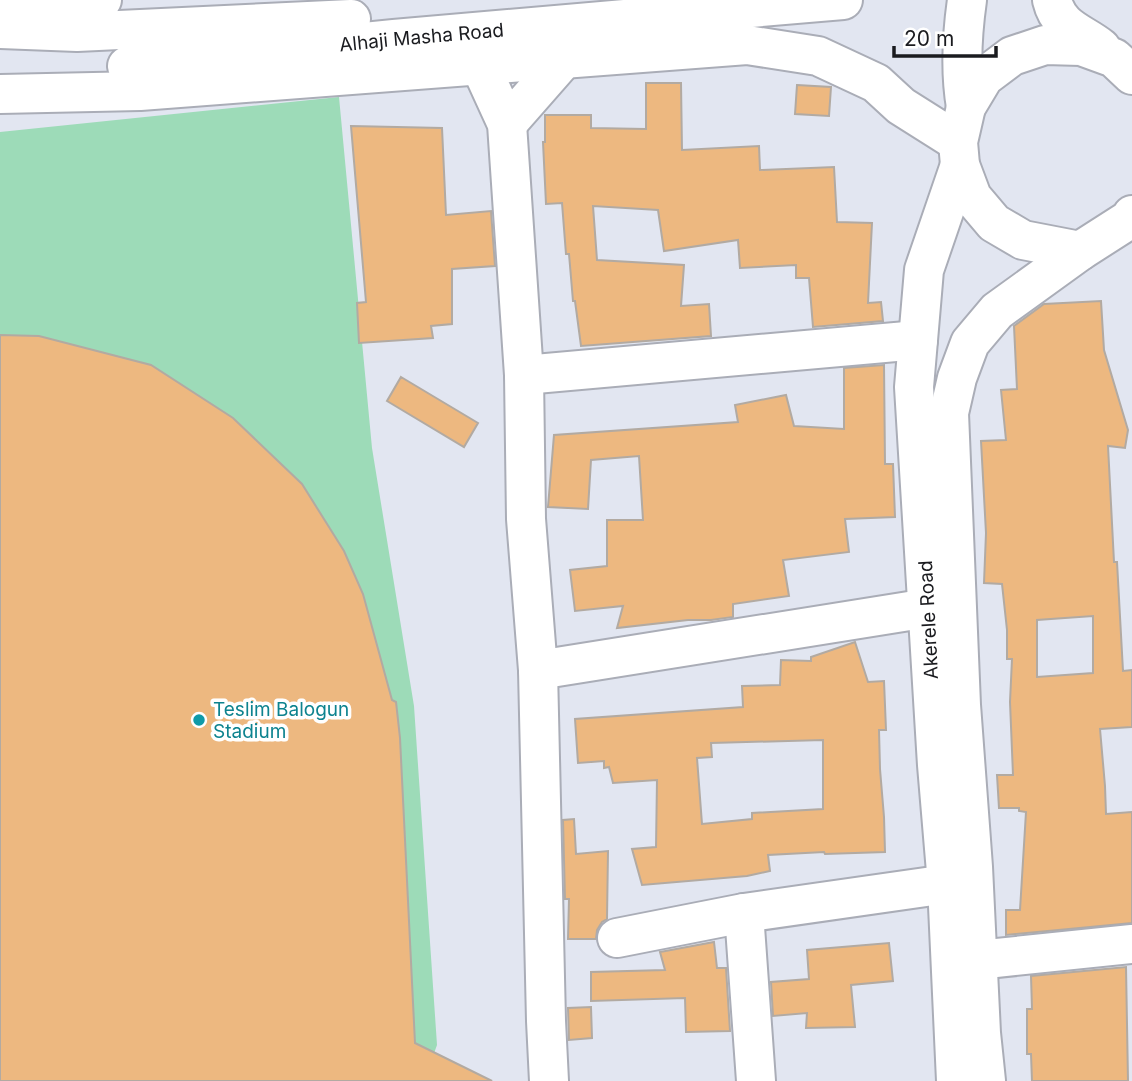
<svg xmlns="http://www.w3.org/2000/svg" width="1132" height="1081" font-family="Inter,sans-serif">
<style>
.green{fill:#9ddbb8}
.building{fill:#edb880;stroke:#b2aaa2;stroke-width:2;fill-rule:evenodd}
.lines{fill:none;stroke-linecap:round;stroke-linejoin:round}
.minor-casing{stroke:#aaadb7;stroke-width:42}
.minor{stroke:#fff;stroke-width:38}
.culture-dot{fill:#0f9aa8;stroke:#fff;stroke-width:2.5}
.labels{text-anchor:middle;stroke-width:7;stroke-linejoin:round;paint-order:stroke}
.street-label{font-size:19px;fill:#1a1b1f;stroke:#fff}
.culture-label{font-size:19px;fill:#0d838f;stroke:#fff;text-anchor:start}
</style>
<rect width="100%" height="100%" fill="#e2e6f1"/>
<path class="green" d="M 339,97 L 372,448 L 414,706 L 437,1045 L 424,1081 L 0,1081 L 0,132 Z"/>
<path class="building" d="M 646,83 L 681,83 L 682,150 L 759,146 L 760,170 L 834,167 L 837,222 L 872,223 L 868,303 L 881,302 L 883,321 L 813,327 L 809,278 L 796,278 L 796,265 L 740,268 L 738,240 L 664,251 L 658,210 L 593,206 L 597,260 L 684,265 L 681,306 L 709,304 L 711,336 L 581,346 L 575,301 L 573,301 L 569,254 L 566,254 L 562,203 L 546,204 L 543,142 L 545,142 L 545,115 L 591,115 L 591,128 L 646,129 Z
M 797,85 L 831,87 L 829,116 L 795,114 Z
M 351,126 L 442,128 L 446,215 L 491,211 L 495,266 L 452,269 L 452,324 L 431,326 L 433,338 L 359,343 L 357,303 L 366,302 Z
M 1101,301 L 1104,350 L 1128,430 L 1125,448 L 1108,446 L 1114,562 L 1117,562 L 1123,671 L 1132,670 L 1132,727 L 1100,729 L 1105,786 L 1106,814 L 1132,812 L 1132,923 L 1006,935 L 1006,910 L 1020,910 L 1026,812 L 1019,811 L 1019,808 L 999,808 L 997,775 L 1013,775 L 1010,702 L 1012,659 L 1007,659 L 1007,630 L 1002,584 L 984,583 L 986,533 L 981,441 L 1006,440 L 1001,390 L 1017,389 L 1014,326 L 1044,304 ZM 1093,616 L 1093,673 L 1037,677 L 1037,620 Z
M 0,335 L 39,336 L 151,365 L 233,418 L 302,484 L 344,551 L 363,594 L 392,700 L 396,702 L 400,738 L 415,1043 L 492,1081 L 0,1081 Z
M 884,365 L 885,464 L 893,464 L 895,517 L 845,519 L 849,552 L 783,560 L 789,596 L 733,604 L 733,617 L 711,620 L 688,620 L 617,628 L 623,606 L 575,611 L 570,570 L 607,566 L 607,520 L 643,520 L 639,456 L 591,460 L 588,509 L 548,507 L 554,435 L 738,422 L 735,405 L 786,395 L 794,426 L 844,429 L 844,368 Z
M 401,377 L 478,423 L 464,447 L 387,401 Z
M 855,642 L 868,682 L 884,681 L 886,730 L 879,730 L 880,769 L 884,817 L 885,852 L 825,854 L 824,852 L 768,855 L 770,871 L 747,876 L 642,885 L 632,849 L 656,847 L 657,780 L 613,783 L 609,767 L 604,768 L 604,761 L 578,763 L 575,719 L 743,707 L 742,686 L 780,685 L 781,660 L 811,661 L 811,657 ZM 823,740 L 823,809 L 752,813 L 752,819 L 702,824 L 697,758 L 712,757 L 711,743 Z
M 574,819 L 576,854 L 608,851 L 607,919 L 602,922 L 597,930 L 596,939 L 568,939 L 569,899 L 565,899 L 563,820 Z
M 714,942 L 717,968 L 726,968 L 730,1031 L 686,1032 L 685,998 L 591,1001 L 591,972 L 665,970 L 660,952 Z
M 889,943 L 893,981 L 851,985 L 855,1027 L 806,1028 L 807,1013 L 773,1016 L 771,982 L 809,979 L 807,950 Z
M 1126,967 L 1128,1081 L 1032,1081 L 1031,1054 L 1027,1054 L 1027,1009 L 1032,1009 L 1031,976 Z
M 591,1007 L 592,1038 L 569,1040 L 568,1008 Z"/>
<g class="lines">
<defs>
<g id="minor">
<path d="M 1052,0 C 1059,29 1081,32 1101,48"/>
<path d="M 14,12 L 102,0"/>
<path d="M 0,29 L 77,32 L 351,19"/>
<path d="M 480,65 L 507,124 L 524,375 L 526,519 L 538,670 L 546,1021 L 549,1081"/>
<path id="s1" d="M 127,66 L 394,39 L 843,0"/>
<path d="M 1132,75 L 1114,58 L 1081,46 L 1045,45 L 1012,56 L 984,77 L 966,107 L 958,142 L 960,165 L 972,197 L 994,223 L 1023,240 L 1080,251 L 1130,219 L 1132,215"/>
<path d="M 0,94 L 140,91 L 747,45 L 818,56 L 876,83 L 901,106 L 958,142"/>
<path d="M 966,107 C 960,72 962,35 967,0"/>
<path d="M 507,124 L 564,59"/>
<path d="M 524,375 L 918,340"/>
<path d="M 538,670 L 928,608"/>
<path d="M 744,913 L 756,1081"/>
<path d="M 617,938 L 744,913 L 947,884"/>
<path d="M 951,952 L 977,960 L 1132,944"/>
<path d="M 956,1081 L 947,884 L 937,765 L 914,387 L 924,270 L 960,165"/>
<path d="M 986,1081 L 981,1033 L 973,867 L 961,705 L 949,413 L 957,378 L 970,343 L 997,311 L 1080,251"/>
</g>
</defs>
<use href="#minor" class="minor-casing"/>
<use href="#minor" class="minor"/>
</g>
<circle class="culture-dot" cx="199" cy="720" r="7"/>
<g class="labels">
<g class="street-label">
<text dy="7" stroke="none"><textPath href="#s1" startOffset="296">Alhaji Masha Road</textPath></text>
<text transform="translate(928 620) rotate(-93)" y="7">Akerele Road</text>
</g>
<g class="culture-label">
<text x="213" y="716">Teslim Balogun<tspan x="213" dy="22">Stadium</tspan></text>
</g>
</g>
<path d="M894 46v10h102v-10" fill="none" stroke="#1a1b1f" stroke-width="3.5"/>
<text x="904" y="46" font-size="21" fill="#1a1b1f" stroke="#ffffff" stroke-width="5" paint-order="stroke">20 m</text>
</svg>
